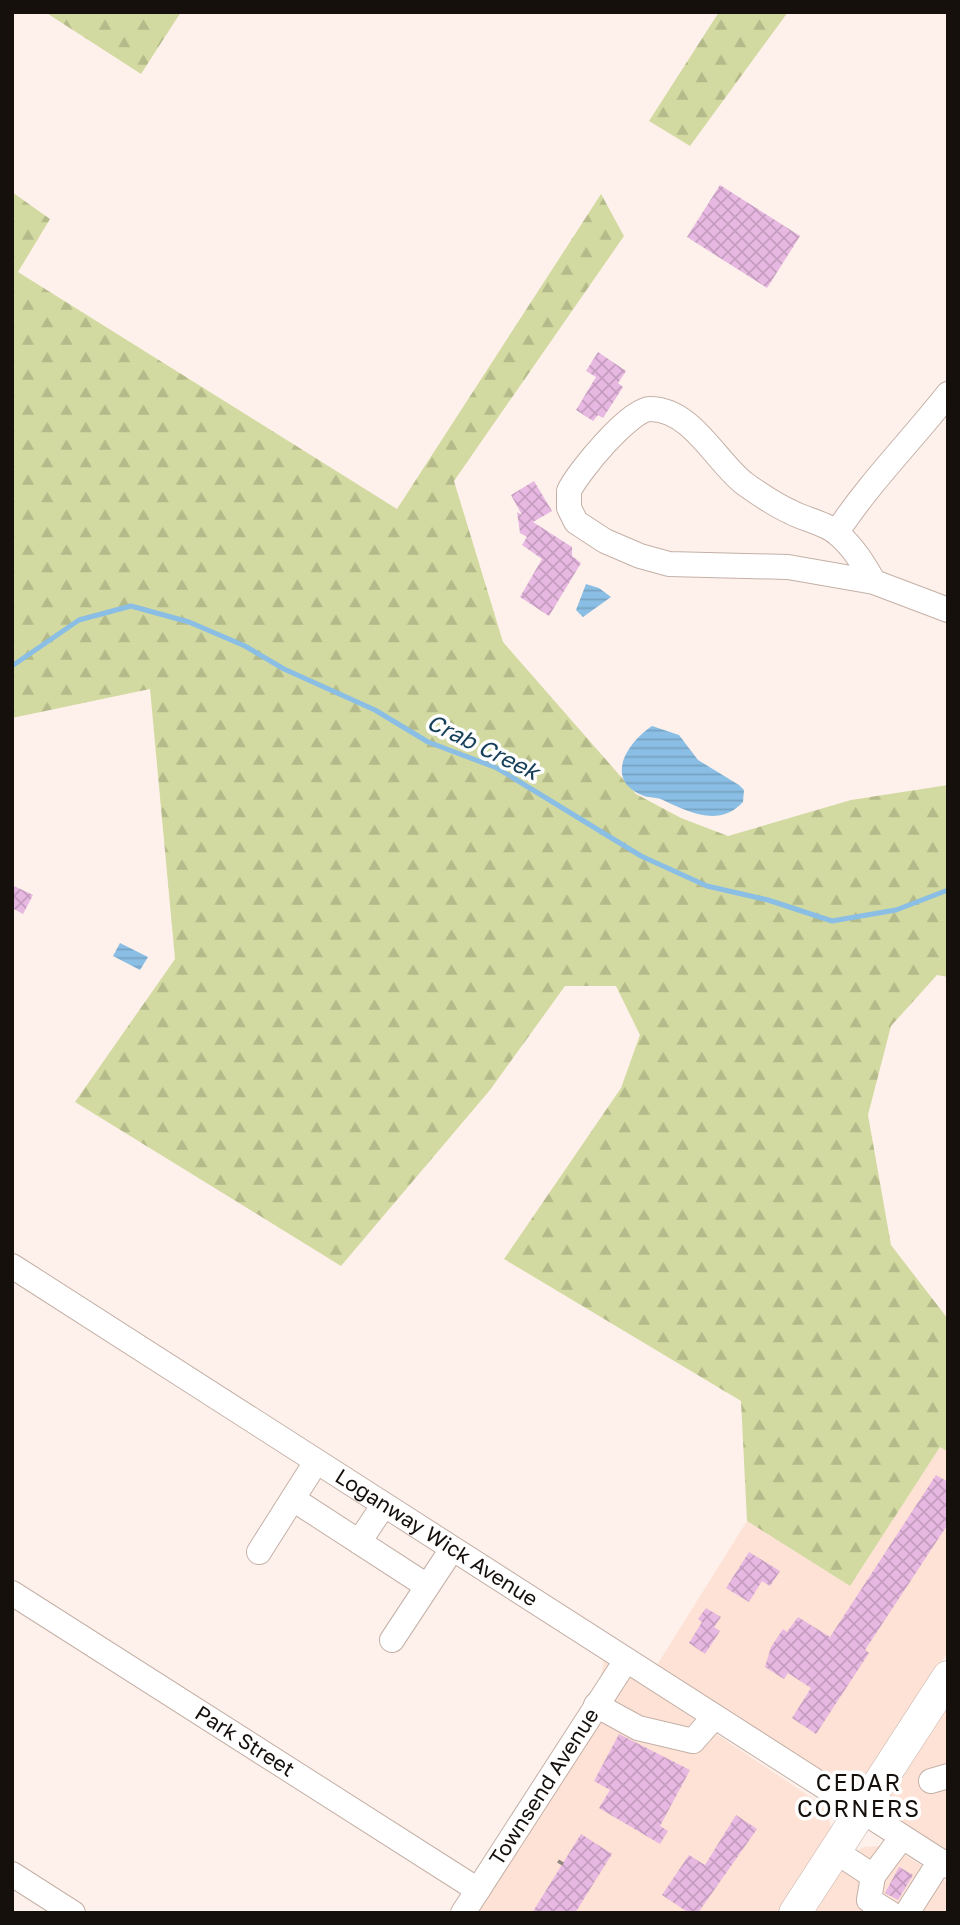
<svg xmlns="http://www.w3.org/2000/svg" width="960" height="1925" font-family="'Golos Text',sans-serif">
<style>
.built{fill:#fee2d5}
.forest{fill:url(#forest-firs)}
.water{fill:url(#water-rules)}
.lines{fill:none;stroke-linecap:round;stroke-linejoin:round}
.stream{stroke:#8abee4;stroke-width:5}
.building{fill:url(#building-cross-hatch)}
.minor-casing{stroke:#c4b0a7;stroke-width:26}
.major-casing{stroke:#c4b0a7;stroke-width:33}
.path{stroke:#918782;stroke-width:3.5;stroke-dasharray:7 3.5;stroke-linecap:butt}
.minor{stroke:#fff;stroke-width:24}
.major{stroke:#fff;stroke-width:32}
.labels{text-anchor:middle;stroke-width:7;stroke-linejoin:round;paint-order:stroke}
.street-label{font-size:21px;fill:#16100d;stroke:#fff}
.water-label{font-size:23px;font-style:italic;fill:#163f59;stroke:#fff}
.neighbourhood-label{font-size:23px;letter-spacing:2px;fill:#16100d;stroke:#fff}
</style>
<defs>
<pattern id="forest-firs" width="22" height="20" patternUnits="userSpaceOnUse" patternTransform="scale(1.75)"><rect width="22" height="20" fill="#d3daa1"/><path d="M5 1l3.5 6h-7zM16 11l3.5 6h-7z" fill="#b4ba89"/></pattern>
<pattern id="water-rules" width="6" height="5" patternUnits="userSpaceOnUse" patternTransform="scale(1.75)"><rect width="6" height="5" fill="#8abee4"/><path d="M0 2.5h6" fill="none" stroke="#76a2c2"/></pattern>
<pattern id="building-cross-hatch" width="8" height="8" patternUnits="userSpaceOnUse" patternTransform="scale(1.75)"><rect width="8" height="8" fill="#e7b8e1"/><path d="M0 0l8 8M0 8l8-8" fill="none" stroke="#c59dc0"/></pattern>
</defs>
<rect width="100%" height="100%" fill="#fef1eb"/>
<path class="built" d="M 940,1447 L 948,1452 L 948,1652 L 864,1782 L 853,1789 L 842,1786 L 657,1665 L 747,1521 L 850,1586 Z
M 604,1659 L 818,1802 L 827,1813 L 832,1830 L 781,1913 L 453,1913 L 601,1677 Z
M 948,1696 L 948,1852 L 875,1806 Z
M 880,1846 L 902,1853 L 948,1883 L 948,1913 L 811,1913 L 857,1851 L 864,1847 Z"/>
<path class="forest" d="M 45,12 L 181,12 L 141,74 Z
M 719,12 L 788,12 L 690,146 L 649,121 Z
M 12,192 L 50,219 L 18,272 L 397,509 L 601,194 L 624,236 L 454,481 L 503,642 L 636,794 L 681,818 L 728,836 L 851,800 L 948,785 L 948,977 L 937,975 L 891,1026 L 868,1115 L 891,1245 L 948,1319 L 948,1452 L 940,1447 L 850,1586 L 747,1521 L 741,1401 L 504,1259 L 621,1088 L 640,1035 L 616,986 L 565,986 L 490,1090 L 341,1266 L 75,1102 L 175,959 L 150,689 L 12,718 Z"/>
<path class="water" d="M 586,584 L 599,588 L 611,597 L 583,617 L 576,610 Z
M 652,726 L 679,735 L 698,760 L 739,785 L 744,790 L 743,802 C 720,827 690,813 665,801 C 658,797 651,798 644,796 C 602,780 628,742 652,726 Z
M 120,943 L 148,957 L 140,970 L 113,956 Z"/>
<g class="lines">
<path class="stream" d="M 12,666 L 79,620 L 131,606 L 189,622 L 245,646 L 284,669 L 375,710 L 428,742 L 497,768 L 641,856 L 707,886 L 768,900 L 832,921 L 896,910 L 948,890"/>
</g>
<path class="building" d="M 720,185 L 800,236 L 767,288 L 687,237 Z
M 598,352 L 626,371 L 618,383 L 623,387 L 603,418 L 598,415 L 593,421 L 576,410 L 596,377 L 586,371 Z
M 534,481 L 552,511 L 533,522 L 572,547 L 572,556 L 581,563 L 549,616 L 520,597 L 542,559 L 522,545 L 527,537 L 520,533 L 517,512 L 522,515 L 511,495 Z
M 12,885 L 33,895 L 23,914 L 12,908 Z
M 936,1475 L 948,1482 L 948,1524 L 865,1650 L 869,1653 L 816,1734 L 792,1718 L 811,1688 L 788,1673 L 784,1679 L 765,1667 L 771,1647 L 783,1629 L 787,1632 L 798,1617 L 830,1637 Z
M 749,1552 L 780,1571 L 770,1586 L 762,1581 L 749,1602 L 726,1588 Z
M 706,1608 L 721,1617 L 714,1627 L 720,1631 L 705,1654 L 689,1643 L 702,1622 L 698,1619 Z
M 619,1734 L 690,1770 L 660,1826 L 668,1831 L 660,1844 L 599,1808 L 610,1790 L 594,1781 Z
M 736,1815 L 757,1829 L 698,1913 L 689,1913 L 662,1895 L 689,1855 L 705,1865 Z
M 581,1834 L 612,1854 L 575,1913 L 532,1913 Z
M 899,1867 L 913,1875 L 898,1900 L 885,1893 Z"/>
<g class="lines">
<defs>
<g id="minor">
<path d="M 837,532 C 869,483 911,441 948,394"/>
<path d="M 874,582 C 864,565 854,548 839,535 C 827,523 805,520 791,512 C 775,505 759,494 745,484 C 716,462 692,409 650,409 C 630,409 577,473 569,491 L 569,508 L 576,522 L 605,541 L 640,556 L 669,564 L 788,567 L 874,582 L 948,610"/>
<path id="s1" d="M 12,1266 L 948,1866"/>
<path d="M 293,1499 L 427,1586"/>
<path d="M 359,1542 L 383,1506"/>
<path d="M 259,1552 L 316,1462"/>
<path id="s2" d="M 12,1593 L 478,1890"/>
<path d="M 392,1640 L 452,1549"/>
<path d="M 596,1705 L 638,1728 L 693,1741 L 714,1717"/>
<path d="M 931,1781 L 948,1776"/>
<path d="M 835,1851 L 873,1876 L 869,1900 L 890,1913"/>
<path d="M 12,1874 L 73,1913"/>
<path d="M 873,1876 L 902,1837"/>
<path id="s3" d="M 463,1913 L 625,1662"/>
<path d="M 907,1913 L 940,1861"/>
</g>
<path id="major" d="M 795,1913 L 948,1677"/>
</defs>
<use href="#minor" class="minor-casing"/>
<use href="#major" class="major-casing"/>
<path class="path" d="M 558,1861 L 563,1864"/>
<use href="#minor" class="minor"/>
<use href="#major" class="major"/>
</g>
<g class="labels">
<g class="street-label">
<text dy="7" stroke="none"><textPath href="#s1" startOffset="504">Loganway Wick Avenue</textPath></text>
<text dy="7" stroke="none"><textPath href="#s2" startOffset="276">Park Street</textPath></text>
<text dy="7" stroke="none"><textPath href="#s3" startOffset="150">Townsend Avenue</textPath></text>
</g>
<g class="water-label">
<text transform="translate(483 747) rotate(26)" y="8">Crab Creek</text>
</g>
<g class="neighbourhood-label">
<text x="859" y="1791">CEDAR<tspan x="859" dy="26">CORNERS</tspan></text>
</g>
</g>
<rect width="960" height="1925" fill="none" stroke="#16100d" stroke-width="28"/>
</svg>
